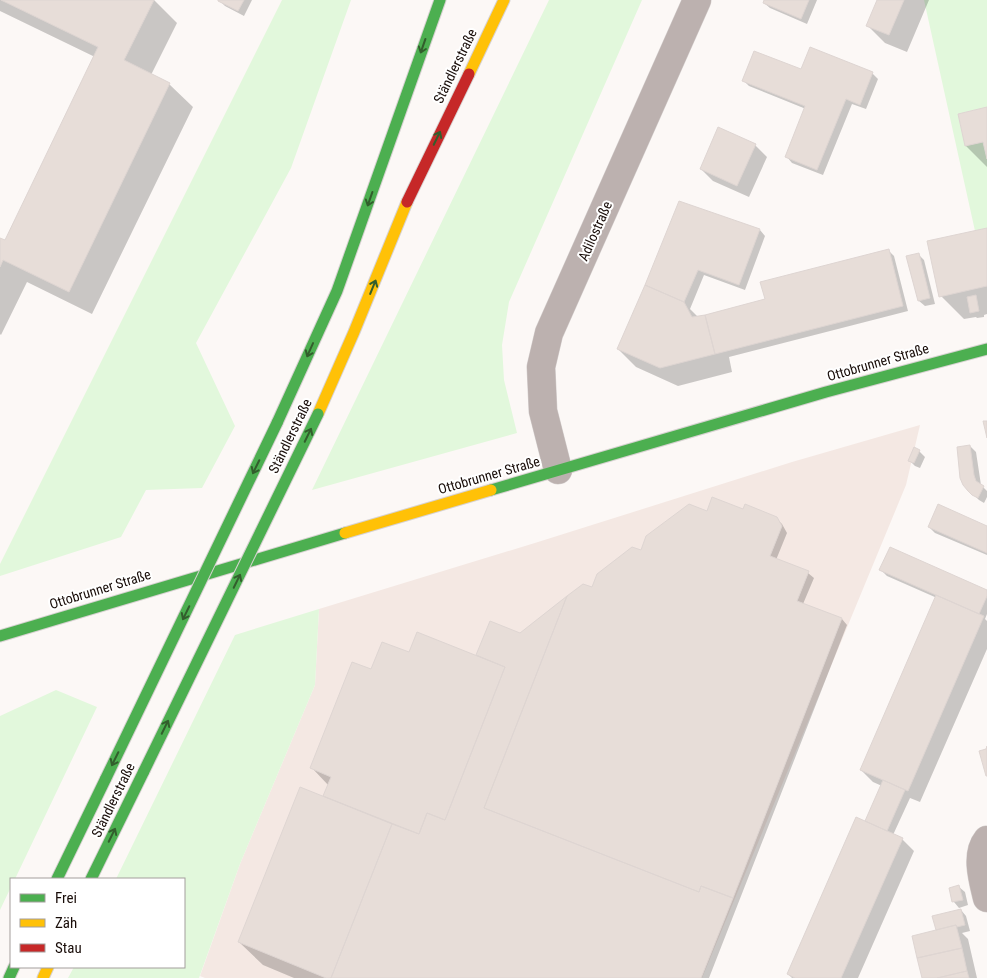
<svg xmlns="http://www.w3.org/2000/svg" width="987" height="978" font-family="'Roboto Condensed',sans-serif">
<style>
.built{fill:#f4e8e3}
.green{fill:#e2f8dc}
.shadow{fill:#0003}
.building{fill:#e7ddd8;stroke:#ded5d2}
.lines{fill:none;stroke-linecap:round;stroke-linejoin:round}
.street-casing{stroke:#d7d2d1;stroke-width:29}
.fast-casing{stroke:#d7d2d1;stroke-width:13}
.slow-casing{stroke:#d7d2d1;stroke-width:13}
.jam-casing{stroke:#d7d2d1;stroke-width:13}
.street{stroke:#bcb1af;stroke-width:28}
.fast{stroke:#4caf50;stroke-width:11}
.slow{stroke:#ffc107;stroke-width:11}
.jam{stroke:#c62828;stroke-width:11}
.fast-bridge-casing{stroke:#d7d2d1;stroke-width:13;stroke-linecap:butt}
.fast-bridge{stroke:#4caf50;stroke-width:11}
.oneway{stroke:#325e2c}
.labels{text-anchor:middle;stroke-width:4;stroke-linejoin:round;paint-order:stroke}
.street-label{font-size:14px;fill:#180c08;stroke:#fff}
</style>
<rect width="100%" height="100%" fill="#fcf8f6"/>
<path class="built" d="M 920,425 L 906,485 L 702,978 L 205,978 L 200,976 L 240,864 L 315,685 L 319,609 L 538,542 L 792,462 Z"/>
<path class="green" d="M 282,0 L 351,0 L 291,168 L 196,343 L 235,426 L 202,488 L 146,490 L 121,537 L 0,576 L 0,564 Z
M 549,0 L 642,0 L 509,302 L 502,345 L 504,380 L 517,433 L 312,490 Z
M 924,0 L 987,0 L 987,107 L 958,114 L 965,146 L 983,142 L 987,159 L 987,228 L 975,231 Z
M 319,609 L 315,685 L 240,864 L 199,978 L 68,978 L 74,967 L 184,967 L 184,879 L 116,879 L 235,635 Z
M 56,690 L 97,707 L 15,879 L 11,879 L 11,887 L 0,910 L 0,716 Z"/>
<path class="shadow" d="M 0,0 L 154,0 L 177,23 L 151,75 L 169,84 L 193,107 L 92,314 L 27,282 L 1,335 L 0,334 L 0,239 L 5,242 L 95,57 L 0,11 Z
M 219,0 L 252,0 L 244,16 L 225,6 Z
M 765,0 L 817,0 L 807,24 L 770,8 L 764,3 Z
M 878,0 L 929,0 L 907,52 L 885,43 L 868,26 Z
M 872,73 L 878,79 L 866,109 L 852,104 L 823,175 L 792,163 L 787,157 L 806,109 L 749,86 L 744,81 Z
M 987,109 L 987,167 L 966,146 Z
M 755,145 L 767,157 L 749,197 L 713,181 L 701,169 Z
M 987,229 L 987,314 L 984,315 L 984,317 L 977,318 L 976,317 L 964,319 L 941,296 Z
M 760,230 L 765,236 L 745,290 L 704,275 L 690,309 L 698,317 L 766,300 L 888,250 L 894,256 L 908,311 L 729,357 L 732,372 L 678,386 L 636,367 L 618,349 L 646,286 Z
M 918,254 L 924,260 L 935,304 L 925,306 L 919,301 Z
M 970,446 L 976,452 L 981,485 L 987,491 L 987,497 L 984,503 L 979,500 L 973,494 Z
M 919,451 L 925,457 L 920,468 L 915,466 L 909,460 Z
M 743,511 L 776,518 L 782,524 L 787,533 L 776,560 L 808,573 L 814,578 L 803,604 L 842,619 L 847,625 L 709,978 L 294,978 L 263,965 L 239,942 L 324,798 L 329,786 L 312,768 L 372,671 L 410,654 L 477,657 L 490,623 L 520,634 L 592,589 L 642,552 L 708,513 Z
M 929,527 L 987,527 L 987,555 L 935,533 Z
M 881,570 L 987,591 L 987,614 L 985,619 L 987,621 L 987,649 L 920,802 L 910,798 L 893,835 L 902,839 L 914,851 L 858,978 L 792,978 L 788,974 L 865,823 L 882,786 L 873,782 L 861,770 L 937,598 L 887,576 Z
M 959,887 L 965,892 L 968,905 L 959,908 L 954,902 L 950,889 Z
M 961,910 L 966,916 L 970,931 L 962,933 L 968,939 L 977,978 L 923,978 L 938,931 Z"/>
<path class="building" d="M 1,0 L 154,0 L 124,60 L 170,83 L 69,292 L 3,260 L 0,267 L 0,238 L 5,240 L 98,47 Z
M 218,0 L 244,0 L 238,11 L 218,1 Z
M 764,0 L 809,0 L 801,19 L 763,3 Z
M 877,0 L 904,0 L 889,35 L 866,26 Z
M 810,47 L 873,72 L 860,105 L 846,99 L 817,170 L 785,157 L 805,106 L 742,81 L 754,51 L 801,69 Z
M 987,107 L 987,159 L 983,142 L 965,146 L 958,114 Z
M 718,127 L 756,144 L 737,186 L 700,169 Z
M 679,201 L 760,229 L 739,285 L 698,270 L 684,302 L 645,285 Z
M 987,228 L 987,286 L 939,297 L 927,241 Z
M 889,249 L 903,306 L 715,354 L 705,315 L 765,299 L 760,282 Z
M 919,253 L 930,298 L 918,301 L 906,256 Z
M 645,285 L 684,302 L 692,317 L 705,315 L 715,354 L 660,368 L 617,349 Z
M 976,295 L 979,311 L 970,313 L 967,297 Z
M 983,421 L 987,421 L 987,438 Z
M 970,445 L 974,475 L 976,481 L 984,486 L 978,498 L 972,495 L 968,491 L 963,485 L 960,478 L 957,447 Z
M 914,447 L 920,450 L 914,463 L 908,461 Z
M 712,497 L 743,509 L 745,504 L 777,517 L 782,526 L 770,556 L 809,571 L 797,601 L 842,618 L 733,898 L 701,886 L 699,892 L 484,808 L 567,596 L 583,584 L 592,587 L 597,574 L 632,547 L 641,550 L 646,536 L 689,504 L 707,511 Z
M 938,504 L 987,526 L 987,553 L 928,527 Z
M 890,547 L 987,590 L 987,596 L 979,614 L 879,570 Z
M 936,595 L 984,616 L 908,791 L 860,770 Z
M 567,596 L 484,808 L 699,892 L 701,886 L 733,898 L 701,978 L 331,978 L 392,824 L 419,834 L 427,813 L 445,820 L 505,667 L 476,655 L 490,621 L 520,633 Z
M 417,632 L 505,667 L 445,820 L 427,813 L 419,834 L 323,796 L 331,777 L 310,768 L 352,662 L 371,669 L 382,642 L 409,652 Z
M 987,746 L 987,776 L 986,776 L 979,751 L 986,749 Z
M 883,780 L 905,790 L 887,831 L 865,821 Z
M 300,787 L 392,824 L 331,978 L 326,978 L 238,942 Z
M 856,817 L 903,838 L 841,978 L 795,978 L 787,974 Z
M 959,885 L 963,900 L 952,902 L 949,888 Z
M 961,909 L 965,925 L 957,927 L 956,925 L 936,930 L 932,916 Z
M 956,925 L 962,948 L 917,958 L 912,936 Z
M 962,948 L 967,971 L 937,978 L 922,978 L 917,958 Z
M 967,971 L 969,978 L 937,978 Z"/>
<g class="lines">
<defs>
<path id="street" d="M 558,470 L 543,411 L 541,367 L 549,333 L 697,0
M 987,840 C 975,855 983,881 987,898"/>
<path id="fast" d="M 277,423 L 337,291 L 440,0
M 491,490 L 826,392 L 987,349
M 0,636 L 345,533
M 57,879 L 106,778
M 91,879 L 144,771
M 9,978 L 14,967"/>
<path id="slow" d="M 469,74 L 504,0
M 318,414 L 354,332 L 407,202
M 345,533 L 491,490
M 43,978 L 48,967"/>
<path id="jam" d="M 407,202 L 469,74"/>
</defs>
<use href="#street" class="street-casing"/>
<use href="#fast" class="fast-casing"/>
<use href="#slow" class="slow-casing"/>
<use href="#jam" class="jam-casing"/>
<use href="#street" class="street"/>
<use href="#fast" class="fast"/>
<use href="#slow" class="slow"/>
<use href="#jam" class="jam"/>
<defs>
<path id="fast-bridge" d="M 144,771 L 318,414
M 106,778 L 277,423"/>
</defs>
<use href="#fast-bridge" class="fast-bridge-casing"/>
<use href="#fast-bridge" class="fast-bridge"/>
</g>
<defs><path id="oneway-shaft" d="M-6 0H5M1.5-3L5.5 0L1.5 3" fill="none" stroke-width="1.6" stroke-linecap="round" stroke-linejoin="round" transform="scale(1.25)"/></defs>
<g class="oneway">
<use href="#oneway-shaft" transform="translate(423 46) rotate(109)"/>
<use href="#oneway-shaft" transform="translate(437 138) rotate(-64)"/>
<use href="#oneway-shaft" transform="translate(370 199) rotate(109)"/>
<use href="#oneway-shaft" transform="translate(373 287) rotate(-68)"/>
<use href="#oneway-shaft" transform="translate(310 350) rotate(114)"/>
<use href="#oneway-shaft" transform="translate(308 435) rotate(-64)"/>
<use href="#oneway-shaft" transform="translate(256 467) rotate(116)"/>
<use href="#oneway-shaft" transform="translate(237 581) rotate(-64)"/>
<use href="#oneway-shaft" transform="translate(186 613) rotate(116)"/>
<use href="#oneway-shaft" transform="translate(165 727) rotate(-64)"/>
<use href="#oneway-shaft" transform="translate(115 759) rotate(116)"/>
<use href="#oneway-shaft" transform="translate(112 835) rotate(-64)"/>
</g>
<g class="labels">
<g class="street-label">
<text transform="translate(455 66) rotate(-64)" y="5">Ständlerstraße</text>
<text transform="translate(595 231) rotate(-66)" y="5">Adilostraße</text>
<text transform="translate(878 362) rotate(-16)" y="5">Ottobrunner Straße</text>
<text transform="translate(290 436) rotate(-64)" y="5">Ständlerstraße</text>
<text transform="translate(489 475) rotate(-16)" y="5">Ottobrunner Straße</text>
<text transform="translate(100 589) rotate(-17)" y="5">Ottobrunner Straße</text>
<text transform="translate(113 800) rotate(-64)" y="5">Ständlerstraße</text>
</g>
</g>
<rect x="10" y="878" width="175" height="90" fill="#ffffff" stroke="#a39e9c"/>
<rect x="20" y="894" width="25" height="8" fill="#4caf50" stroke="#a39e9c"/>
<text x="55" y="903" font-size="15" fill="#180c08">Frei</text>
<rect x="20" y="919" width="25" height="8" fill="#ffc107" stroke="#a39e9c"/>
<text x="55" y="928" font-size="15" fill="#180c08">Zäh</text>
<rect x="20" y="944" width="25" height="8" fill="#c62828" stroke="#a39e9c"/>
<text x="55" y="953" font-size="15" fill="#180c08">Stau</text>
</svg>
